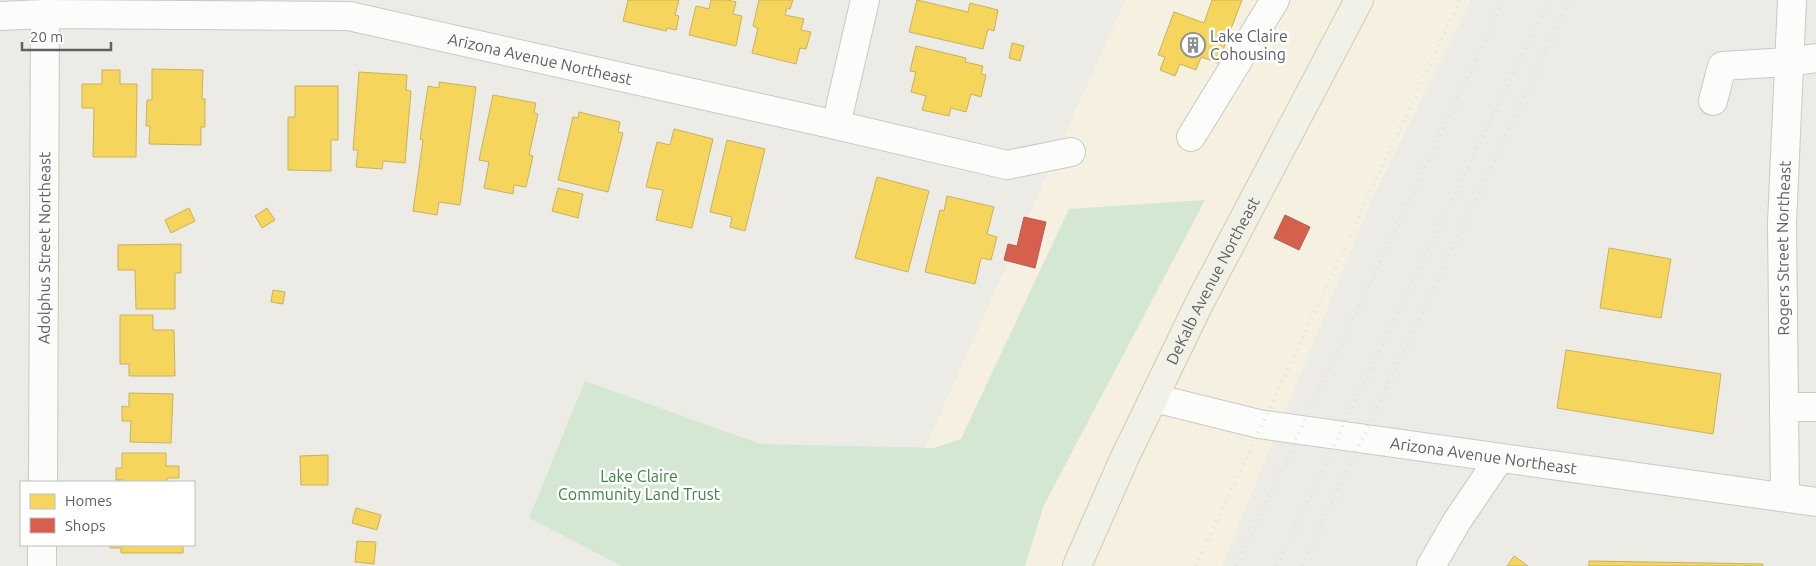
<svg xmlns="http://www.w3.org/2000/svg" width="1816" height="566" font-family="Ubuntu,sans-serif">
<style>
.commercial{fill:#f5f0df}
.green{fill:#d4e7d2}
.homes{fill:#f6d55c;stroke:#c8b25e}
.shops{fill:#d6604d;stroke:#b16054}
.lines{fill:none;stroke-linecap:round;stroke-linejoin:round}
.minor-casing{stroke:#c8c9c8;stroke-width:30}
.major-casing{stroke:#d2cbb4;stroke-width:30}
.minor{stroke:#fcfcfb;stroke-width:28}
.major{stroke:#f2f1e8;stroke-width:28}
.rail{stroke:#e3e2e2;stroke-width:4;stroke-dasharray:1 6;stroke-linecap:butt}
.labels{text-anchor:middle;stroke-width:5;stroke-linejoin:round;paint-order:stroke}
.poi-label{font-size:16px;fill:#5c5f64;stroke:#fff;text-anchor:start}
.street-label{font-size:16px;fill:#5c5f64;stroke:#fff}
.park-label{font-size:16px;fill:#39853f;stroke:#fff}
</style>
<rect width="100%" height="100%" fill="#ecebe6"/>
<path class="commercial" d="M 1125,0 L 1471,0 L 1373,197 L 1222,566 L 872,566 Z"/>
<path class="green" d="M 1205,200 L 1044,505 L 1025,566 L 622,566 L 529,518 L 585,381 L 760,444 L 934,448 L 961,439 L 1069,209 Z"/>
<path class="homes" d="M 628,0 L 679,0 L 675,15 L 679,16 L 676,30 L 667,28 L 666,31 L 623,21 Z
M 711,0 L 727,0 L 736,2 L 733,14 L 742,16 L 736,46 L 689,35 L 696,6 L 709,9 Z
M 759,0 L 793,0 L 790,9 L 787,8 L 785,15 L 804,19 L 801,30 L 811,32 L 806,49 L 800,48 L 796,64 L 752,53 L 758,28 L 753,26 Z
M 917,0 L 968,12 L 970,3 L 998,10 L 994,31 L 988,29 L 983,49 L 909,32 Z
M 1212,0 L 1242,0 L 1218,63 L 1201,57 L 1196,70 L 1180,64 L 1175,76 L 1160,70 L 1165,57 L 1158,55 L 1174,12 L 1204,23 Z
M 1012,43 L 1024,46 L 1020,61 L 1009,58 Z
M 916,46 L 966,58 L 965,62 L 983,66 L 981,74 L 986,75 L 981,97 L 971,94 L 966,112 L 951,108 L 949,116 L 922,110 L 926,96 L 911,92 L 916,72 L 910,71 Z
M 152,69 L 203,70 L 202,99 L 205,99 L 205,127 L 201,127 L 201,145 L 149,144 L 150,126 L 146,126 L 147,100 L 152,100 Z
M 102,70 L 120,70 L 120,84 L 137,84 L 136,157 L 93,157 L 94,108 L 82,108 L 82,84 L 102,84 Z
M 359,72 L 407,75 L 406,90 L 411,91 L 405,163 L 383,161 L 382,169 L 356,167 L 358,150 L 353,150 Z
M 439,82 L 476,87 L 460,205 L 439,202 L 437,215 L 413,211 L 423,140 L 420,139 L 428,86 L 439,88 Z
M 295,86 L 338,86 L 338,140 L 331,140 L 331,171 L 288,170 L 288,117 L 295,117 Z
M 493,95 L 536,103 L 534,113 L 538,114 L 529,155 L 533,156 L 526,187 L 514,185 L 513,194 L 484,188 L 489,162 L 479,160 Z
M 579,112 L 620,122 L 618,132 L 623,133 L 608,192 L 558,180 L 573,117 L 578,118 Z
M 674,129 L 713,139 L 692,228 L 656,220 L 663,190 L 646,187 L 657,142 L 670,145 Z
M 727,140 L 765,149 L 745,231 L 730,227 L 732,217 L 710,212 Z
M 877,177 L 929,191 L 908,272 L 855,258 Z
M 558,188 L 583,194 L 578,218 L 552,211 Z
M 947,196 L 994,207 L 987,234 L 997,237 L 991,260 L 981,258 L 975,284 L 925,272 L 940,210 L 944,211 Z
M 189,208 L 195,221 L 171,233 L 165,220 Z
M 267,208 L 275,220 L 262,228 L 255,216 Z
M 181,244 L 181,273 L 175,273 L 175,309 L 136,309 L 135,270 L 118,270 L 118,245 Z
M 1609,248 L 1671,259 L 1661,318 L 1600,308 Z
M 273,290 L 285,292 L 283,304 L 271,302 Z
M 120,315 L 153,315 L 153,330 L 174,330 L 175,376 L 129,376 L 129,364 L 120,364 Z
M 1566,350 L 1721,374 L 1713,434 L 1557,408 Z
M 129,393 L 173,394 L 171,443 L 130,442 L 131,421 L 122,421 L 122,406 L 129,407 Z
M 122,453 L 166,453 L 166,466 L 179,466 L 179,478 L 167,478 L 167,482 L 123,482 L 123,480 L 116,480 L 116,468 L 122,468 Z
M 328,455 L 328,485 L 301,485 L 300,456 Z
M 356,508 L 381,515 L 377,530 L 352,523 Z
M 357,541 L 376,542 L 374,564 L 355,562 Z
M 110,545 L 183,545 L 183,553 L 121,553 L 121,548 L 110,548 Z
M 1514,556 L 1528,566 L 1507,566 Z
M 1589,561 L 1763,564 L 1763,566 L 1589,566 Z"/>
<path class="shops" d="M 1285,215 L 1310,227 L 1299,250 L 1274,238 Z
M 1024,217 L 1046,222 L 1035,268 L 1004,260 L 1008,244 L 1017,246 Z"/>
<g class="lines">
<defs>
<g id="minor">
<path id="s1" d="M 0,16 L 45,14 L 349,16 L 836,125 L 1007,165 L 1071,152"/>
<path d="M 1713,101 L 1722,66 L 1788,62 L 1816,58"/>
<path d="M 836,125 L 865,0"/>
<path d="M 1191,137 L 1275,0"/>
<path id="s2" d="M 1154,398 L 1259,424 L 1816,502"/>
<path d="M 1784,407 L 1816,407"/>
<path id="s3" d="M 43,482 L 45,14"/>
<path id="s4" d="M 1785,497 L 1782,223 L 1792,0"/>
<path d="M 42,566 L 42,545"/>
<path d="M 1431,566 L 1457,521 L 1499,459"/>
</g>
<g id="major">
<path id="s5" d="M 1077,566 L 1124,459 L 1199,304 L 1359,0"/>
</g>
</defs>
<use href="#minor" class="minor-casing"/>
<use href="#major" class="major-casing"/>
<use href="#minor" class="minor"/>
<use href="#major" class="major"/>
<path class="rail" d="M 1196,566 L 1460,0
M 1236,566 L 1504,0
M 1277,566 L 1362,386 L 1549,0
M 1302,566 L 1570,0"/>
</g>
<defs>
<symbol id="building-ring" viewBox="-11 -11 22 22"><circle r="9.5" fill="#fff" stroke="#8e9092" stroke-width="1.5"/><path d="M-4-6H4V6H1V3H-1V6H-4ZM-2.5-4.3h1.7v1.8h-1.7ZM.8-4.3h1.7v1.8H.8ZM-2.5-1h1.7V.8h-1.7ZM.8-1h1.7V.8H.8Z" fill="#8e9092"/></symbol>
</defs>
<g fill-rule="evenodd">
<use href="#building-ring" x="1179" y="31" width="28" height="28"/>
</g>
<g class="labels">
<g class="poi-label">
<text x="1210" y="42">Lake Claire<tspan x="1210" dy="18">Cohousing</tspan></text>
</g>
<g class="street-label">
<text dy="6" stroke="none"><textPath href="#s1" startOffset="545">Arizona Avenue Northeast</textPath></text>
<text dy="6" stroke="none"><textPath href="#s3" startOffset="234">Adolphus Street Northeast</textPath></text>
<text dy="6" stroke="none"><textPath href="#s4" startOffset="249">Rogers Street Northeast</textPath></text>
<text dy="6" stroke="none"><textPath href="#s5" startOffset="316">DeKalb Avenue Northeast</textPath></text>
<text dy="6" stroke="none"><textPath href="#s2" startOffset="335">Arizona Avenue Northeast</textPath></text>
</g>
<g class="park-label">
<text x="639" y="482">Lake Claire<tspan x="639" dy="18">Community Land Trust</tspan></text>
</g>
</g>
<rect x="20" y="481" width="175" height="65" fill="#ffffff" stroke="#bebfc1"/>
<rect x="30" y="494" width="25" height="15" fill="#f6d55c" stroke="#bebfc1"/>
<text x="65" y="506" font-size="15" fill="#5c5f64">Homes</text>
<rect x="30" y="518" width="25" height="15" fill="#d6604d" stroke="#bebfc1"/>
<text x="65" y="531" font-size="15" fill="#5c5f64">Shops</text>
<path d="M22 42v8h89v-8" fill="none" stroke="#5c5f64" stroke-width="2.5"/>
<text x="30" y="42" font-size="15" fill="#5c5f64" stroke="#ffffff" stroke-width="4" paint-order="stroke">20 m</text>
</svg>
